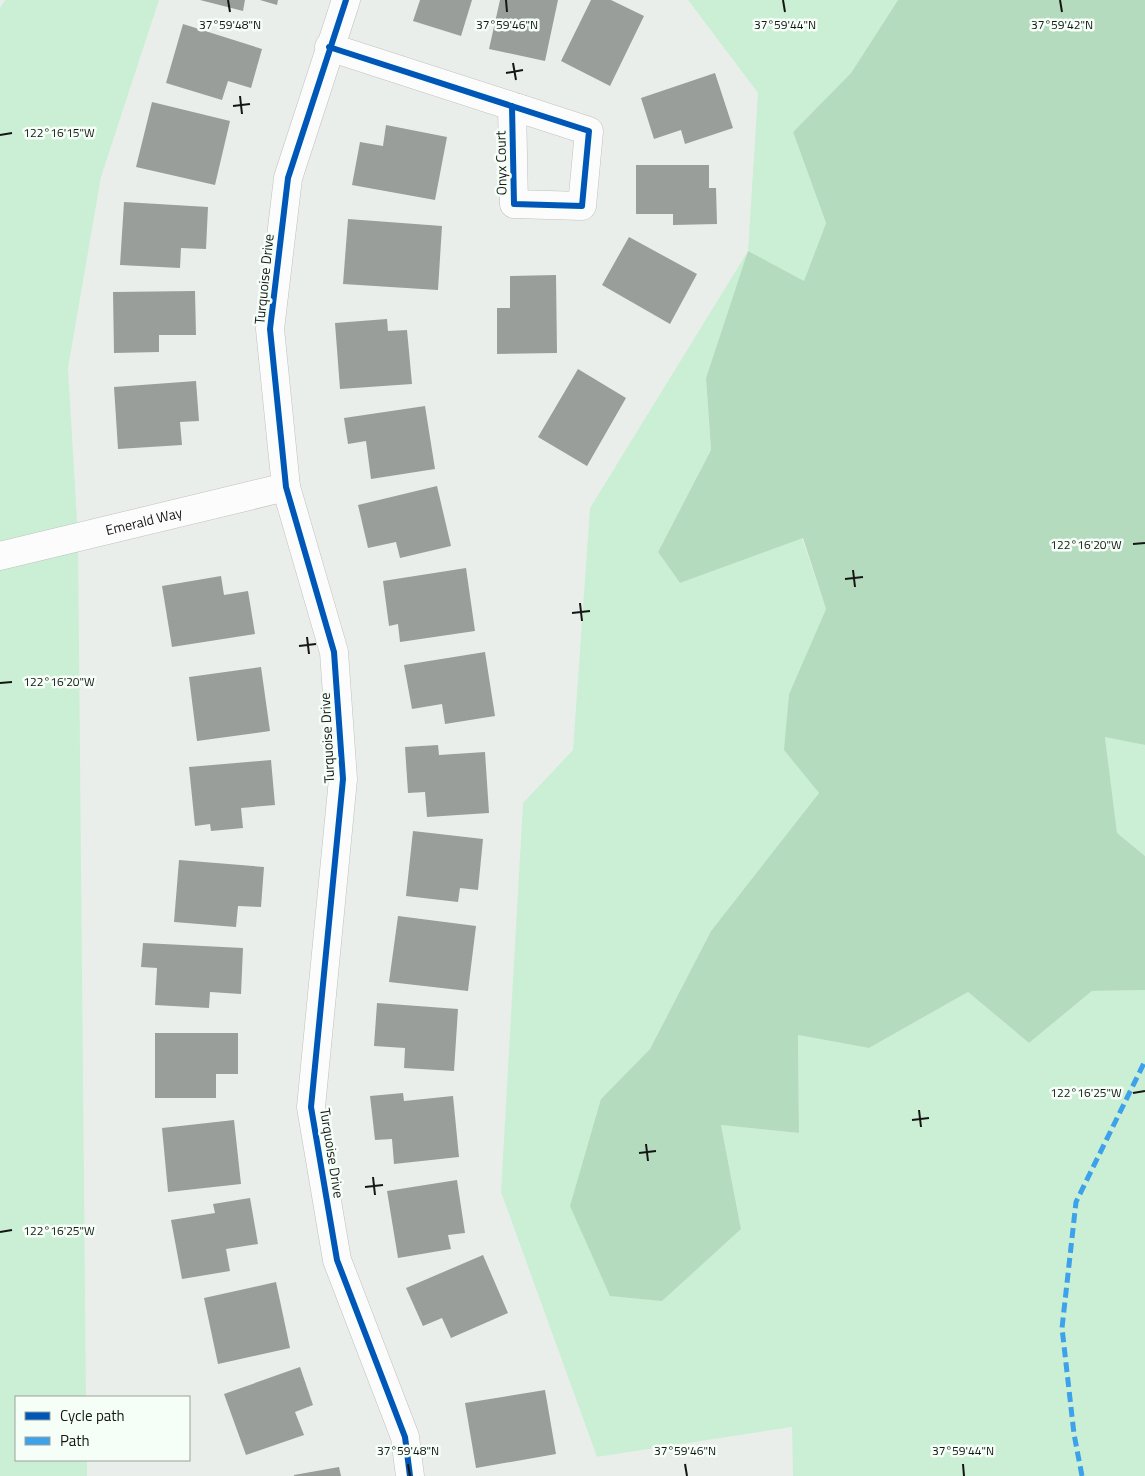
<svg xmlns="http://www.w3.org/2000/svg" width="1145" height="1476" font-family="'Titillium Web',sans-serif">
<style>
.green{fill:#cbefd4}
.forest{fill:#b5dbbf}
.building{fill:#9a9e9b}
.lines{fill:none;stroke-linecap:round;stroke-linejoin:round}
.minor-casing{stroke:#bec1be;stroke-width:29}
.tertiary-casing{stroke:#bec1be;stroke-width:29}
.minor{stroke:#fcfcfc;stroke-width:28}
.tertiary{stroke:#fcfcfc;stroke-width:28}
.quiet{stroke:#3da2ea;stroke-width:5;stroke-dasharray:10 5;stroke-linecap:butt}
.cycleway-casing{stroke:#f5fef7;stroke-width:9}
.cycleway{stroke:#0057b8;stroke-width:6}
.ticks{fill:none;stroke:#141614;stroke-width:2}
.labels{text-anchor:middle;stroke-width:5;stroke-linejoin:round;paint-order:stroke}
.street-label{font-size:14px;fill:#141614;stroke:#f5fef7}
.ticks-label{font-size:12px;text-anchor:middle;fill:#141614;stroke:#f5fef7;stroke-width:5;stroke-linejoin:round;paint-order:stroke}
</style>
<rect width="100%" height="100%" fill="#eaeeeb"/>
<path class="green" d="M 5,0 L 159,0 L 101,177 L 68,368 L 78,537 L 86,1397 L 16,1397 L 16,1460 L 87,1460 L 87,1476 L 0,1476 L 0,8 Z
M 688,0 L 898,0 L 851,73 L 793,132 L 826,223 L 804,281 L 748,252 L 706,378 L 711,450 L 658,552 L 680,583 L 802,538 L 826,609 L 789,694 L 785,749 L 819,793 L 711,931 L 650,1049 L 601,1099 L 741,1229 L 721,1125 L 799,1133 L 798,1035 L 869,1048 L 968,992 L 1029,1043 L 1092,991 L 1145,990 L 1145,1476 L 793,1476 L 792,1427 L 597,1457 L 501,1192 L 523,803 L 573,750 L 590,508 L 748,251 L 758,93 Z
M 1105,736 L 1145,745 L 1145,856 L 1117,834 Z"/>
<path class="forest" d="M 898,0 L 1145,0 L 1145,745 L 1105,737 L 1117,833 L 1145,856 L 1145,990 L 1092,991 L 1029,1043 L 968,992 L 869,1048 L 798,1035 L 799,1133 L 721,1125 L 741,1229 L 662,1301 L 610,1296 L 570,1206 L 601,1099 L 650,1049 L 711,931 L 819,793 L 784,750 L 789,694 L 826,609 L 803,538 L 680,583 L 658,552 L 711,450 L 706,378 L 748,251 L 804,281 L 826,223 L 793,132 L 851,73 Z"/>
<path class="building" d="M 200,0 L 245,0 L 243,11 Z
M 260,0 L 278,0 L 277,5 Z
M 420,0 L 472,0 L 461,36 L 413,21 Z
M 500,0 L 558,0 L 545,61 L 489,49 Z
M 591,0 L 611,0 L 644,16 L 610,86 L 561,61 Z
M 183,24 L 262,49 L 251,88 L 228,81 L 222,100 L 166,83 Z
M 715,73 L 733,128 L 685,144 L 681,130 L 654,139 L 641,98 Z
M 152,102 L 230,121 L 215,185 L 136,167 Z
M 386,125 L 447,137 L 435,200 L 352,185 L 360,142 L 383,146 Z
M 636,165 L 709,165 L 709,188 L 716,188 L 717,224 L 673,225 L 673,214 L 636,214 Z
M 124,202 L 208,207 L 206,249 L 181,248 L 180,268 L 120,265 Z
M 348,219 L 442,226 L 438,290 L 343,284 Z
M 629,237 L 697,274 L 670,324 L 602,285 Z
M 556,275 L 557,353 L 497,354 L 497,308 L 510,308 L 510,276 Z
M 195,291 L 196,335 L 159,335 L 159,352 L 114,353 L 113,292 Z
M 387,319 L 388,331 L 407,330 L 412,384 L 340,389 L 335,323 Z
M 578,369 L 626,398 L 587,466 L 538,437 Z
M 196,381 L 199,421 L 180,422 L 182,445 L 118,449 L 114,387 Z
M 425,406 L 435,469 L 371,479 L 366,441 L 348,444 L 344,418 Z
M 437,486 L 451,546 L 400,558 L 396,542 L 368,548 L 358,505 Z
M 466,568 L 475,631 L 400,642 L 398,624 L 389,626 L 383,581 Z
M 221,576 L 224,595 L 248,591 L 255,634 L 172,647 L 162,586 Z
M 485,652 L 495,716 L 445,724 L 442,704 L 412,709 L 404,665 Z
M 261,667 L 270,731 L 197,741 L 189,677 Z
M 438,745 L 439,755 L 485,752 L 489,813 L 427,817 L 425,792 L 408,793 L 405,747 Z
M 271,760 L 275,805 L 241,808 L 243,828 L 211,831 L 210,824 L 195,826 L 189,767 Z
M 413,831 L 483,839 L 478,890 L 460,888 L 458,902 L 406,896 Z
M 179,860 L 264,867 L 261,907 L 238,906 L 236,927 L 174,922 Z
M 398,916 L 476,926 L 468,991 L 389,982 Z
M 143,943 L 243,948 L 241,994 L 210,992 L 209,1008 L 155,1005 L 157,968 L 141,967 Z
M 377,1003 L 458,1009 L 454,1071 L 404,1068 L 405,1048 L 374,1046 Z
M 155,1033 L 238,1033 L 238,1074 L 216,1074 L 216,1098 L 155,1098 Z
M 403,1093 L 404,1101 L 453,1096 L 459,1157 L 394,1164 L 392,1139 L 375,1140 L 370,1096 Z
M 234,1120 L 241,1184 L 168,1192 L 162,1128 Z
M 457,1180 L 465,1233 L 448,1235 L 451,1249 L 398,1258 L 387,1191 Z
M 250,1198 L 258,1244 L 226,1249 L 230,1271 L 182,1279 L 171,1220 L 215,1213 L 213,1204 Z
M 483,1255 L 508,1313 L 451,1338 L 442,1318 L 423,1326 L 406,1288 Z
M 276,1282 L 290,1348 L 218,1364 L 204,1298 Z
M 300,1367 L 313,1405 L 295,1412 L 304,1435 L 246,1455 L 224,1394 Z
M 545,1390 L 556,1454 L 476,1468 L 465,1403 Z
M 339,1467 L 341,1476 L 294,1476 L 294,1475 Z"/>
<g class="lines">
<defs>
<g id="minor">
<path d="M 329,47 L 589,131 L 582,206 L 514,204 L 512,106"/>
<path id="s1" d="M 0,556 L 286,487"/>
</g>
<path id="tertiary" d="M 346,0 L 288,178 L 270,329 L 286,487 L 334,652 L 343,779 L 311,1107 L 337,1260 L 405,1437 L 410,1476"/>
</defs>
<use href="#minor" class="minor-casing"/>
<use href="#tertiary" class="tertiary-casing"/>
<use href="#minor" class="minor"/>
<use href="#tertiary" class="tertiary"/>
<path class="quiet" d="M 1082,1476 L 1074,1434 L 1062,1328 L 1076,1202 L 1145,1061"/>
<defs>
<path id="cycleway" d="M 346,0 L 288,178 L 270,329 L 286,487 L 334,652 L 343,779 L 311,1107 L 337,1260 L 405,1437 L 410,1476
M 329,47 L 589,131 L 582,206 L 514,204 L 512,106"/>
</defs>
<use href="#cycleway" class="cycleway-casing"/>
<use href="#cycleway" class="cycleway"/>
</g>
<path class="ticks" d="M 228,0 L 230,12M 506,0 L 507,12M 783,0 L 785,12M 1060,0 L 1062,12M 513,63 L 516,80M 506,73 L 523,70M 240,96 L 242,114M 233,106 L 250,104M 0,135 L 12,133M 1133,544 L 1145,543M 853,570 L 855,587M 845,579 L 863,577M 580,603 L 582,621M 572,613 L 590,611M 307,637 L 309,654M 299,646 L 316,644M 0,683 L 12,682M 1133,1093 L 1145,1091M 919,1110 L 921,1127M 912,1120 L 929,1118M 646,1144 L 648,1161M 639,1153 L 656,1151M 373,1177 L 375,1195M 365,1187 L 383,1185M 0,1232 L 12,1230M 408,1464 L 410,1476M 685,1464 L 687,1476M 963,1464 L 964,1476"/>
<g class="labels">
<g class="street-label">
<text transform="translate(501 163) rotate(-91)" y="5">Onyx Court</text>
<text transform="translate(264 279) rotate(-84)" y="5">Turquoise Drive</text>
<text dy="5" stroke="none"><textPath href="#s1" startOffset="148">Emerald Way</textPath></text>
<text transform="translate(327 738) rotate(-93)" y="5">Turquoise Drive</text>
<text transform="translate(332 1153) rotate(81)" y="5">Turquoise Drive</text>
</g>
</g>
<g class="ticks-label">
<text x="230" y="29">37°59'48"N</text>
<text x="507" y="29">37°59'46"N</text>
<text x="785" y="29">37°59'44"N</text>
<text x="1062" y="29">37°59'42"N</text>
<text x="59" y="137">122°16'15"W</text>
<text x="1086" y="549">122°16'20"W</text>
<text x="59" y="686">122°16'20"W</text>
<text x="1086" y="1097">122°16'25"W</text>
<text x="59" y="1235">122°16'25"W</text>
<text x="408" y="1455">37°59'48"N</text>
<text x="685" y="1455">37°59'46"N</text>
<text x="963" y="1455">37°59'44"N</text>
</g>
<rect x="15" y="1396" width="175" height="65" fill="#f5fef7" stroke="#9ba19c"/>
<rect x="25" y="1412" width="25" height="8" fill="#0057b8" stroke="#9ba19c"/>
<text x="60" y="1421" font-size="15" fill="#141614">Cycle path</text>
<rect x="25" y="1437" width="25" height="8" fill="#3da2ea" stroke="#9ba19c"/>
<text x="60" y="1446" font-size="15" fill="#141614">Path</text>
</svg>
